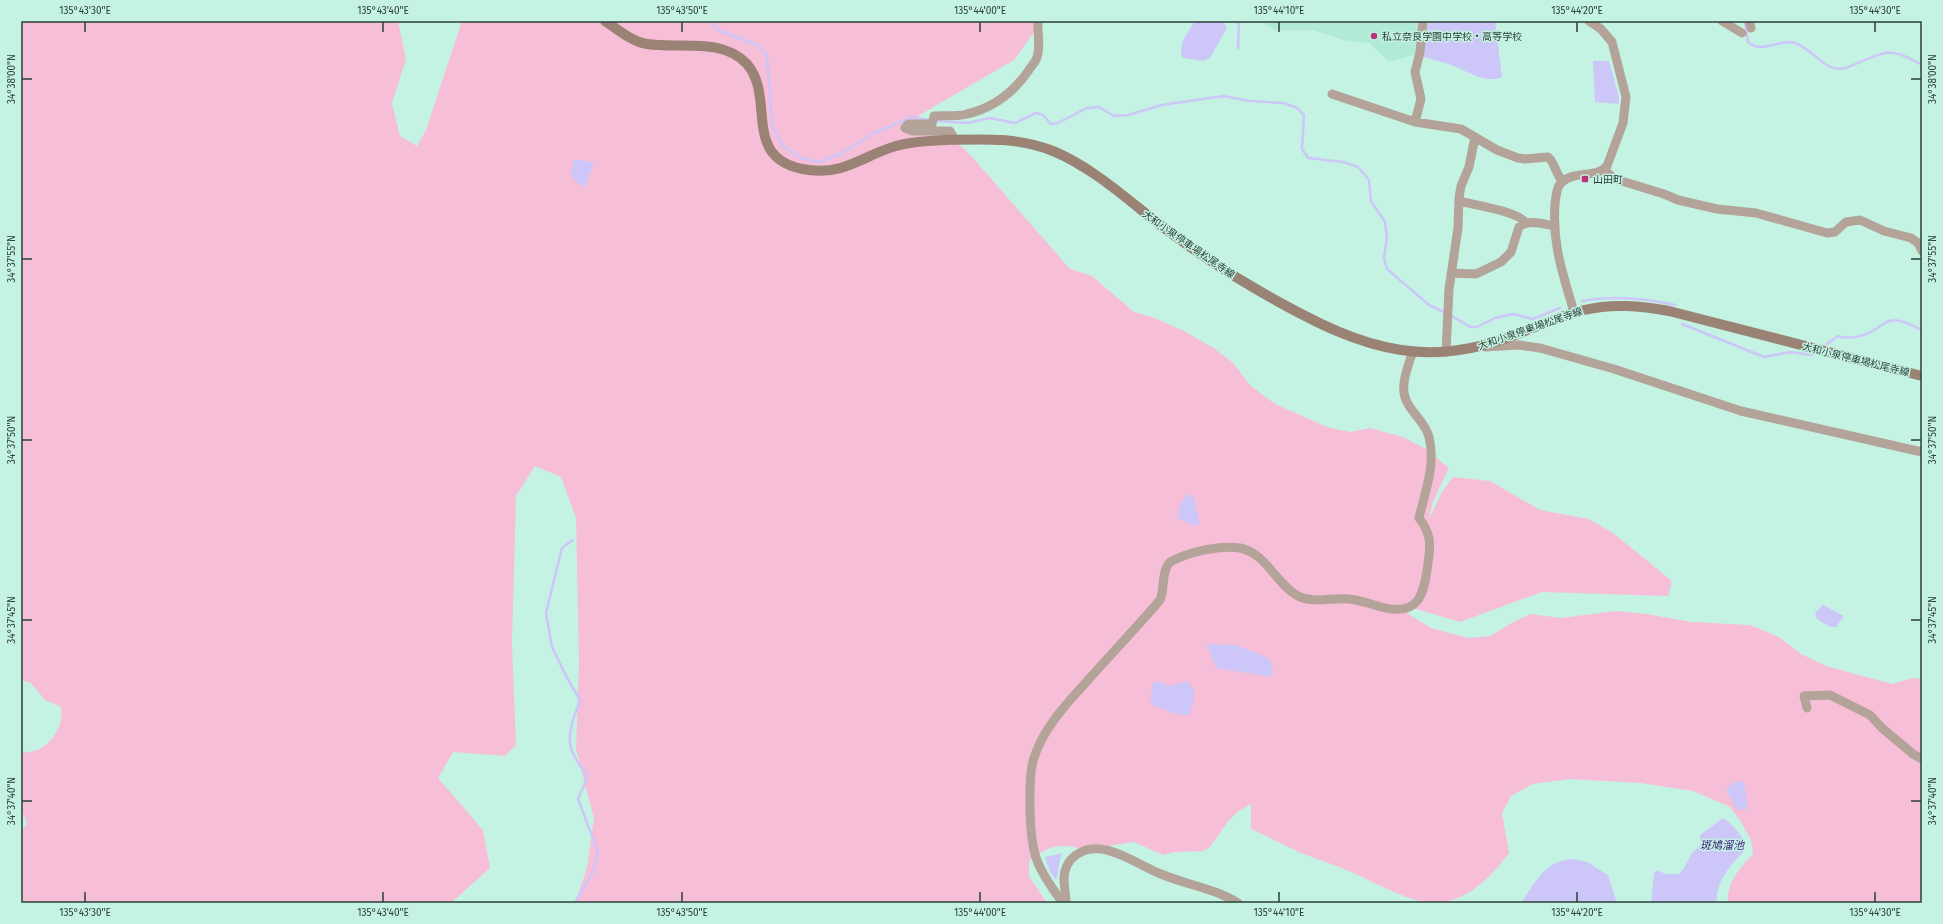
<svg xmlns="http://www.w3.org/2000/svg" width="1943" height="924" font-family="'Fira Sans','Noto Sans JP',sans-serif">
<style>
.built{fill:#b1ead6}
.green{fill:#f7bfd7}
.water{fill:#cdc6f9}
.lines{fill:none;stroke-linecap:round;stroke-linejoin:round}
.stream{stroke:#cdc6f9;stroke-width:2.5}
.street{stroke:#b4a399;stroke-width:9}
.secondary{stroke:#9a8274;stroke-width:10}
.ticks{fill:none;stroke:#2c3f39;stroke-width:1.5}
.poi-dot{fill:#b8357c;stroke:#c4f3e3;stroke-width:1.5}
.labels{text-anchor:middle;stroke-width:3;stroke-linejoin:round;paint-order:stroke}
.poi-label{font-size:10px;fill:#2c3f39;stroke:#c4f3e3;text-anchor:start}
.street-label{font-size:10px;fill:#2c3f39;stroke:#c4f3e3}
.water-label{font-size:11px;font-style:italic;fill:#3a1b78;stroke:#c4f3e3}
.neatline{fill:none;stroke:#2c3f39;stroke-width:1.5}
.ticks-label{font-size:10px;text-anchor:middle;fill:#2c3f39}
</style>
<rect width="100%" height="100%" fill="#c4f3e3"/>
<path class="built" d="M 1262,21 L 1419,21 L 1416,54 L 1389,62 L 1369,43 L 1346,41 L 1313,30 L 1274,30 Z"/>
<path class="green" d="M 21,21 L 398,21 L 406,59 L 392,103 L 400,136 L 417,146 L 426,130 L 462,21 L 1042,21 L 1014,60 L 918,116 L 966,150 L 1070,269 L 1092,276 L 1134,312 L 1155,318 L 1184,331 L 1212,347 L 1232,362 L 1251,386 L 1275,404 L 1327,427 L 1350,432 L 1370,428 L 1403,437 L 1426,449 L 1449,468 L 1433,501 L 1429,519 L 1442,492 L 1453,477 L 1490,481 L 1540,510 L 1589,519 L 1613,533 L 1672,581 L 1668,596 L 1542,592 L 1460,622 L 1410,607 L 1408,614 L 1431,628 L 1469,638 L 1490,636 L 1517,620 L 1531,614 L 1561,618 L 1616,611 L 1647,614 L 1691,622 L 1750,625 L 1779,637 L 1801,654 L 1826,666 L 1892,684 L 1913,678 L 1922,679 L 1922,903 L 1728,903 C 1726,883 1740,868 1753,854 L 1751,840 L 1741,822 L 1730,807 L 1693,791 L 1640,783 L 1569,779 L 1533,784 L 1511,796 L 1502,813 L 1509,853 C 1490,878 1469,900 1437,903 C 1413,905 1369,879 1346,870 C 1331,863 1316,859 1301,853 C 1284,845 1268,837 1251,829 L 1251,804 L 1237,812 L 1226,824 L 1210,847 L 1203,851 L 1175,852 L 1163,855 L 1134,842 L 1108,846 L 1094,844 L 1083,849 C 1058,843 1049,846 1029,861 L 1029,876 L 1047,903 L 575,903 L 587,868 L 594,819 L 576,749 L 579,663 L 576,518 L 561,477 L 535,466 L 516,496 L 512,644 L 516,745 L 505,756 L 453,752 L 438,778 L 483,830 L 490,868 L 451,903 L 21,903 L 21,831 L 27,824 L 21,808 L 21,753 C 26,752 32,752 37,750 C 54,743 64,724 61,707 L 45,700 L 31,683 L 21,680 Z"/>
<path class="water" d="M 1195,21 L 1222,21 L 1227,28 L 1210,58 L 1203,61 L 1183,58 C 1176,47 1189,31 1195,21 Z
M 1428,21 L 1495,21 L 1502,77 C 1485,84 1469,72 1454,66 C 1444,62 1434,60 1423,57 Z
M 1593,61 L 1609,61 L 1619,97 L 1619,104 L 1595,102 Z
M 574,160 L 582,160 L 594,163 L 585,186 L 582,187 L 570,175 Z
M 1187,494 L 1193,496 L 1200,523 L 1194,526 L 1178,518 L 1178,508 Z
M 1823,605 L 1844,616 L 1836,627 L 1830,627 L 1817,619 L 1815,613 Z
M 1206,644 L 1236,645 L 1266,657 L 1272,663 L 1273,671 L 1271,677 L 1216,668 Z
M 1158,681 L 1169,686 L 1187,681 C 1199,691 1193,702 1189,715 C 1172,716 1168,709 1153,706 L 1150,700 L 1153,683 Z
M 1733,782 L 1744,782 L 1748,809 L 1737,810 L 1726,790 Z
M 1723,818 C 1731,823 1749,840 1744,850 C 1743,853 1739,857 1736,859 C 1726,872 1715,885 1717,903 L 1651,903 L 1654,873 L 1657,870 L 1665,874 L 1679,874 L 1684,868 L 1693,851 L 1698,848 L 1701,844 L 1700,835 Z
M 1063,853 C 1057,862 1060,871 1056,880 L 1050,872 L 1045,857 Z
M 1573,859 L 1587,862 L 1608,875 L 1617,903 L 1521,903 C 1535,883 1545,860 1573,859 Z"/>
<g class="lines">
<path class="stream" d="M 711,21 L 718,30 L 757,45 L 767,55 L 772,126 L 784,147 L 801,158 L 820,162 L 842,153 L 874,133 L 912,117 L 928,120
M 1234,21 L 1239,23 L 1238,48
M 1745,21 L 1748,42 C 1762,55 1780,38 1795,43 C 1811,48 1822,68 1839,69 C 1847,69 1853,65 1860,62 C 1889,50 1893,48 1922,65
M 935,121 L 968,123 L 990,118 L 1015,123 L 1036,113 L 1043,115 L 1051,124 L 1058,123 L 1087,108 L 1099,107 L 1114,116 L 1128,115 L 1162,105 L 1223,96 L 1250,101 L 1284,103 L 1297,108 L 1304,115 L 1302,149 L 1308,158 L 1343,162 L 1358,167 L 1369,180 L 1371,201 L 1385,222 L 1387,238 L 1384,258 L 1387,269 L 1429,305 L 1446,313
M 1582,301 C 1614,295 1644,298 1675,305
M 1450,315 L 1470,327 L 1477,327 L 1495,318 L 1513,314 L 1533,319 L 1560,308
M 1682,324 L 1764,357 L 1790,352 L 1812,355
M 1827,344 L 1838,336 C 1850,340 1865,336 1876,329 C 1880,327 1885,322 1889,321 C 1900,318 1913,326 1922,330
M 573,540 L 562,548 L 546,613 L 552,647 L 566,676 L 580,700 C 568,735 562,745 588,776 L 578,799 L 598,852 L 593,872 L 575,903"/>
<path class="street" d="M 1722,21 L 1742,33
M 1749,21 L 1751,28
M 1332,94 L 1415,122 L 1461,129 L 1497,150 L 1518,158 L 1525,159 L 1548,157 C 1554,161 1556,174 1562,181
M 1415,122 L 1421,99 L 1415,72 L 1420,52 L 1423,21
M 955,140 L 950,131 L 913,131 L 905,128 L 908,124 L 932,124 L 934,116 C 944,115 957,117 967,114 C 993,108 1014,92 1029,70 C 1031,66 1036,62 1037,57 C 1041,46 1037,33 1038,21
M 1604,170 L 1615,179 L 1664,194 L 1678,200 L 1717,209 L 1756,213 L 1827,233 L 1835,232 L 1846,222 L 1860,220 L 1884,231 L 1911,238 L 1918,243 L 1922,251
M 1459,201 C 1475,205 1517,211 1526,223
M 1451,273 L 1476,274 L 1501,262 L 1511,252 L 1519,227 C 1528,219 1543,224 1554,226
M 1574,312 C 1563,274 1552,245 1555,204 C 1556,197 1556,187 1562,182 C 1575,170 1596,179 1607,166 L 1623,123 L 1626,97 L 1612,42 L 1601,29 L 1589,21
M 1485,347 L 1519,345 L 1540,348 L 1614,369 L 1741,411 L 1922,452
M 1446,352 L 1449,289 L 1458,228 L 1459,198 L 1461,186 L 1469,167 L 1475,137
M 1807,708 L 1804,696 L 1830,695 L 1870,715 L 1882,728 L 1913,754 L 1922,759
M 1063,903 C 1036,867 1031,855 1030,809 C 1030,793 1029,776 1033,761 C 1042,729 1067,703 1089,679 C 1112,653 1137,627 1160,600 C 1165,588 1161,572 1170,562 C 1189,552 1218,545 1240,548 C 1266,553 1276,584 1298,596 C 1314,604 1332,597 1349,599 C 1360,600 1371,604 1381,607 C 1419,617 1424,595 1428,563 C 1431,545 1431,533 1419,518 C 1425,492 1436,465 1429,437 C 1426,424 1415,416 1408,404 C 1398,388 1408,367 1413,351
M 1066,903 C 1066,895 1064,887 1064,879 C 1064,869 1068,861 1076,855 C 1102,836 1137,865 1161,874 C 1187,885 1214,888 1238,903"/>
<path class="secondary" d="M 605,21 C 617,29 632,42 647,44 C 679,49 722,37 747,64 C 777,99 739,161 809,170 C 845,175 864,155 896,146 C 912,141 928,141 945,140 C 982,139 1018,137 1053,151 C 1094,168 1129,201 1164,228 C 1200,255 1237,279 1277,301 C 1317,323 1356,343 1401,350 C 1439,356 1474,350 1510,337 C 1534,328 1558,316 1584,310 C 1613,303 1641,306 1669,311 L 1922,376"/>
</g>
<path class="ticks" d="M 85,22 L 85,32M 383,22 L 383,32M 682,22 L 682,32M 980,22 L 980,32M 1279,22 L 1279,32M 1577,22 L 1577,32M 1875,22 L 1875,32M 22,79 L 32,79M 1911,79 L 1921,79M 22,259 L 32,259M 1911,259 L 1921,259M 22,440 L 32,440M 1911,440 L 1921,440M 22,620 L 32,620M 1911,620 L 1921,620M 22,801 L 32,801M 1911,801 L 1921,801M 85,892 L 85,902M 383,892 L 383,902M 682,892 L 682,902M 980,892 L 980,902M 1279,892 L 1279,902M 1577,892 L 1577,902M 1875,892 L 1875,902"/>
<g class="poi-dot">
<circle cx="1374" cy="36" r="4"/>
<rect x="1581" y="175" width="8" height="8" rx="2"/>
</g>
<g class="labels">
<g class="poi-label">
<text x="1382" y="40">私立奈良学園中学校・高等学校</text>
<text x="1593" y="183">山田町</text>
</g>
<g class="street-label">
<text transform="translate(1189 244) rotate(35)" y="4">大和小泉停車場松尾寺線</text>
<text transform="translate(1530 328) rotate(-19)" y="4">大和小泉停車場松尾寺線</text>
<text transform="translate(1856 359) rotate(14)" y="4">大和小泉停車場松尾寺線</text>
</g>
<g class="water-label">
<text x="1722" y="849">斑鳩溜池</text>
</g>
</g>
<rect width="1943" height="924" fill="none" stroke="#c4f3e3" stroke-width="44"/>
<rect x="22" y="22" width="1899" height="880" class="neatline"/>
<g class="ticks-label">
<text x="85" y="14">135°43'30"E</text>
<text x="383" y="14">135°43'40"E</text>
<text x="682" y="14">135°43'50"E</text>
<text x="980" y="14">135°44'00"E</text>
<text x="1279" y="14">135°44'10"E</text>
<text x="1577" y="14">135°44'20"E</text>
<text x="1875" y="14">135°44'30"E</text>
<text transform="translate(11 79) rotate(-90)" y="4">34°38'00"N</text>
<text transform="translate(1932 79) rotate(-90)" y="4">34°38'00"N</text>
<text transform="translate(11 259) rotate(-90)" y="4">34°37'55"N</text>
<text transform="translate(1932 259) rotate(-90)" y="4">34°37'55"N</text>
<text transform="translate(11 440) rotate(-90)" y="4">34°37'50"N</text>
<text transform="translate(1932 440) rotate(-90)" y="4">34°37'50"N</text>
<text transform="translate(11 620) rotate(-90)" y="4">34°37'45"N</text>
<text transform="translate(1932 620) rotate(-90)" y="4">34°37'45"N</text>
<text transform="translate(11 801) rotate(-90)" y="4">34°37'40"N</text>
<text transform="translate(1932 801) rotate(-90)" y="4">34°37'40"N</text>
<text x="85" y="916">135°43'30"E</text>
<text x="383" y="916">135°43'40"E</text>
<text x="682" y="916">135°43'50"E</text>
<text x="980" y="916">135°44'00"E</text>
<text x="1279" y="916">135°44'10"E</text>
<text x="1577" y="916">135°44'20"E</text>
<text x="1875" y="916">135°44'30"E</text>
</g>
</svg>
